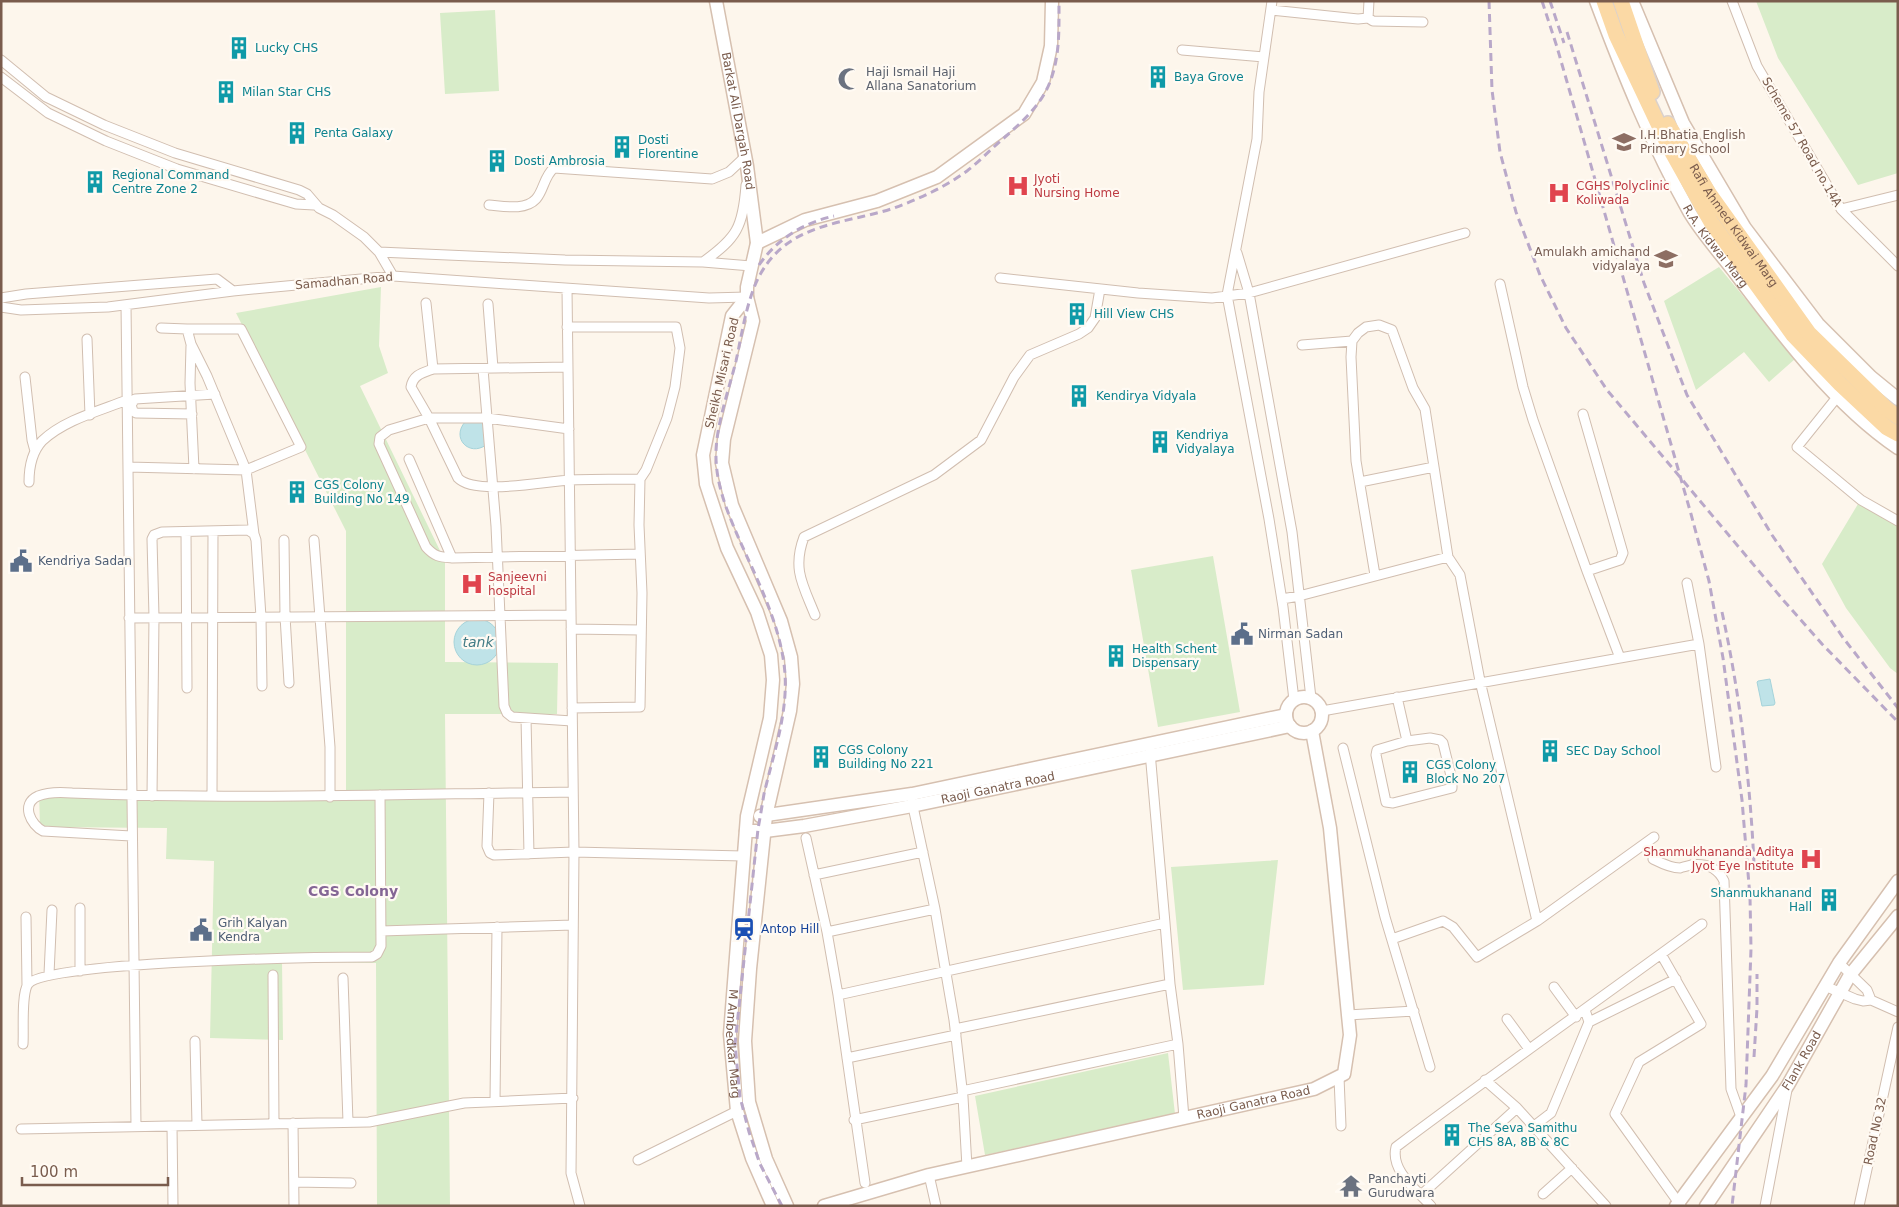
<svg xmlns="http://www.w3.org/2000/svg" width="1899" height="1207" font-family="'DejaVu Sans',sans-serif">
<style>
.green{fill:#d8ecc9}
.water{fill:#bfe3e8;stroke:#a5d3da}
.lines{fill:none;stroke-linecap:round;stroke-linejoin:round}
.street-casing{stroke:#d1beb0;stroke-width:11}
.secondary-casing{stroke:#d6c0b0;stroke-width:15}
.primary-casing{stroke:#dad1cd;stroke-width:18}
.street{stroke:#fff;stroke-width:9}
.secondary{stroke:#fff;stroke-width:12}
.primary{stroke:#fbd9a5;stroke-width:15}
.rail{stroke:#b9a8c9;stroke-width:3;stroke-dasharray:8 5;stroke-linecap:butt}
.labels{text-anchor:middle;stroke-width:4.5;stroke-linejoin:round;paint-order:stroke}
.culture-label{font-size:12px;fill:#0d838f;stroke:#fffaf3;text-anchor:start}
.worship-label{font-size:12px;fill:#5b616d;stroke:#fffaf3;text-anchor:start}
.street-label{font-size:12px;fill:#7a5c4d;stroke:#fffaf3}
.education-label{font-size:12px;fill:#785e54;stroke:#fffaf3;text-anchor:start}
.health-label{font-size:12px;fill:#be3a42;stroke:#fffaf3;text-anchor:start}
.service-label{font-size:12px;fill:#4e5e75;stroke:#fffaf3;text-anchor:start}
.transit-label{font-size:12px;fill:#164399;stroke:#fffaf3;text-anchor:start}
.water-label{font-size:14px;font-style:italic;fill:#437c86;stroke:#fffaf3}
.neighbourhood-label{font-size:14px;font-weight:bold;fill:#846695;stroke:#fffaf3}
</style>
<rect width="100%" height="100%" fill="#fdf6ec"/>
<path class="green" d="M 1756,1 L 1898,1 L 1898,173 L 1858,185 L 1778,58 Z
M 495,10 L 499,91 L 445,94 L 440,13 Z
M 1719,267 L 1795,359 L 1769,382 L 1744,352 L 1696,390 L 1664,301 Z
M 381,287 L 379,346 L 388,373 L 360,386 L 445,561 L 445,662 L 558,663 L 557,714 L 445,714 L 450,1206 L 377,1206 L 376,963 L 282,961 L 283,1040 L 210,1038 L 214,861 L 166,859 L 167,828 L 40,827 L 39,790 L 346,793 L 346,531 L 236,313 Z
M 1858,504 L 1871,506 L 1898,519 L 1898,674 L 1890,668 L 1846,608 L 1822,564 Z
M 1213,556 L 1240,712 L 1158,727 L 1131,570 Z
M 1278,860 L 1264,985 L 1183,990 L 1171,867 Z
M 1168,1053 L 1175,1114 L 985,1155 L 975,1096 Z"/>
<path class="water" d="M 485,421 L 486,445 C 469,457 451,438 465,422 Z
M454 642a23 23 0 1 1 46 0a23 23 0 1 1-46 0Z
M 1770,679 L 1775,703 L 1774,705 L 1762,706 L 1757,682 L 1758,681 Z"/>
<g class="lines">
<defs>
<path id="street" d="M 1272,1 L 1259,92 L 1257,139 L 1227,295 L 1269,519 L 1283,607 L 1294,700
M 1732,1 L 1757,66 L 1841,209 L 1898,266
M 1271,10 L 1358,19 L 1368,18 L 1373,21 L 1423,22
M 1368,18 L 1369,1
M 1182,50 L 1264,57
M 1,60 L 46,97 L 104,125 L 175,153 L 299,190 L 307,194 L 319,208 L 333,215 L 364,237 L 379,252 L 393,276
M 1,77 L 48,113 L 106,141 L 177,169 L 296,204 L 314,205
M 489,205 C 503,206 525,211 536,199 C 544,190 544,176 554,168 L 712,179 L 729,172 L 745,157
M 1841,209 L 1898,195
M 379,252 L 565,260 L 703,262 C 737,238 743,227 746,185
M 1237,253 L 1249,293 L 1292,532 L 1311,698
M 703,262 L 751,266
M 1000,278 L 1138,293 L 1212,298 L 1249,293 L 1465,233
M 567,289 L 574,852 L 571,1173 L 580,1206
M 1,298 L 26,294 L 217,279 L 233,291
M 426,303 L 433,369
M 488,304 L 493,368
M 126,305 L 136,1126
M 1,307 L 21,310 L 108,307 L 233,291 L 393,276 L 709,298 L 747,297
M 567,327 L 676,327 L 680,348 L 675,387 L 667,418 L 646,470 L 640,479 L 639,525 L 642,593 L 640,707 L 572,708
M 187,329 L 191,344 L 207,376 L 246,470 L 254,534
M 87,339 L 90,415
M 1302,345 L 1352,341
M 191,346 L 190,383 L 194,469
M 568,367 L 433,369 C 422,373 413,375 411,387 L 429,418 L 458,478 C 475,496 546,481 571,480 C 594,479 617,479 640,479
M 483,369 L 496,526 L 504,706 L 507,713 L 512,717 L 572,721
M 25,377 L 32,440 L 35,451
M 1838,396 L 1797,447 L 1861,500 L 1898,521
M 192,414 L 136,413 L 133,411 L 131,405 L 135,399 L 215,394
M 1583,414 L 1623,553 L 1620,560 L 1587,571
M 569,429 L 487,418 L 429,418 L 389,430 L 380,437 L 379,444 L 426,547 C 435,557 440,557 452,558 L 640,554
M 409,459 L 452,558
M 128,467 L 246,470 L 301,447 L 241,329 L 187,329 L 161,328
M 29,482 C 29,468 32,452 42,441 C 64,420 99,411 127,400
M 1360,482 L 1434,467
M 186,532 L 187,688
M 284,540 L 285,616 L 289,683
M 314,540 L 330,747 L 330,797
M 1448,557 L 1460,575 L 1480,681 L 1537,921
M 1687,583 L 1699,644
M 1282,599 L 1299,596 L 1448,557 L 1425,409 L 1413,388 L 1392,330 L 1379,325 L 1366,327 L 1358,333 L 1352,341 L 1351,357 L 1356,461 L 1375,575
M 815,615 C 803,585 792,569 804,537 L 934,475 L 981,440 L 1014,377 L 1030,355 L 1079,334 L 1088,328 L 1095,318 L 1100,289
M 129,618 L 571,615
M 571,629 L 641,630
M 1620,658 L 1699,644 L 1716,767
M 1397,697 L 1407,741
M 1322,711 L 1620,658 L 1587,571 L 1533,420 L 1523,387 L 1500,284
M 526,718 L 529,854
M 1430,738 L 1440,740 L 1443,743 L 1452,780 L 1452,788 L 1393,803 L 1386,802 L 1376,755 L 1377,750 L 1407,741 Z
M 1343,748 L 1385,917 L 1430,1067
M 1150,752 L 1165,923
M 489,793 L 487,846 L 490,853 L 494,855 L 574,852 L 743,856
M 152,796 L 154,617 L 152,539 L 154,535 L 162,532 L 248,530 L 254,534 L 256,540 L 261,617 L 262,686
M 212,796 L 213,532
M 912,802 L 935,909 L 954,1020 L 963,1097 L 967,1167
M 131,836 L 43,831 C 31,825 20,804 38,796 C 48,792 62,792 72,793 C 239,800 406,794 573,792
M 806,838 L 827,932 L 838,995 L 865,1183
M 1653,859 C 1661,863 1670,868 1680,868 C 1683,867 1687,866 1691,865 C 1706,863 1718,868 1724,881 L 1731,1089 L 1741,1117
M 814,875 L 923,852
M 26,917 L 27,985
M 381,931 L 573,925
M 827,932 L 935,909
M 1392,939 L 1443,921 L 1453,927 L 1477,957 L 1537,921 L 1654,837
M 1661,954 L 1701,1024 L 1639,1062 L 1615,1114 L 1681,1206
M 1839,963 L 1867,990 L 1871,1000
M 80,971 L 80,908
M 49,974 L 52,910
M 273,975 L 274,1124
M 343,978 L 348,1122
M 1825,986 L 1855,999 L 1863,1001 L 1871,1000 L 1898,1012
M 1554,987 L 1576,1017
M 838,995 L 1165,923 L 1170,984 L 1178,1044 L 962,1091
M 1348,1015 L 1414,1011
M 1507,1019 L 1529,1049
M 1589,1022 L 1676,979
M 955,1029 L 1170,984
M 195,1041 L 197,1125
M 23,1044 C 24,1031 21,994 28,984 C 45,961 328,957 372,957 L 377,954 L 381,946 L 380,795
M 1178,1044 L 1184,1118
M 847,1058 L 956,1035
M 1339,1077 L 1341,1126
M 1485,1080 L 1517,1108 L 1606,1206
M 495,1101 L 497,927
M 854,1120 L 963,1097
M 293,1123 L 294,1206
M 172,1126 L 173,1206
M 1534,1126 L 1551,1113 L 1589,1022 L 1585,1010
M 21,1129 L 369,1122 L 464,1103 L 573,1098
M 638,1160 L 737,1111
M 929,1175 L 936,1206
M 294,1182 L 351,1183
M 1543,1194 L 1572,1168
M 1421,1195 L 1517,1108
M 1431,1206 C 1417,1190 1390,1171 1396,1147 C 1497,1071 1600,999 1702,924
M 1765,1206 L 1787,1090
M 1859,1206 L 1898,1027"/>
<g id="secondary">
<path id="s1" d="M 716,1 L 747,166 L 757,243 L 747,287 L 747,297 L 753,321 L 724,439 L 722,463 L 732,505 L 781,621 L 791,657 L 793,684 L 790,711 L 766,816 L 750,969 L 745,1041 L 749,1102 L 766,1159 L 787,1206"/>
<path id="s2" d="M 1596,1 C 1623,73 1652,145 1690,213 C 1702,233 1719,252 1733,270 C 1779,331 1834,405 1898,448"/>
<path d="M 1632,1 L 1683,123 L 1745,228 L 1818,324 L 1871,377 L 1898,399"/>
<path d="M 757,243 L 805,220 L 877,201 L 937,177 L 1024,114 L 1043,82 L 1051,46 L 1052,1"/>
<path id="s3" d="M 747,297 L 732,316 L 703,455 L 706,484 L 727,548 L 757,612 L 771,655 L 773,680 L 770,718 L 747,816 L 730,1034 L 737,1111 L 752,1158 L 773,1206"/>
<circle cx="1304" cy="715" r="18"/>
<path d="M 760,816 L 912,794 L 1286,715"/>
<path id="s4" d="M 746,831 L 765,831 L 804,826 L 912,806 L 1290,726"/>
<path id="s5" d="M 824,1206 L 929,1175 L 1314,1089 L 1344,1074 L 1350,1035 L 1348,1015 L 1330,828 L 1312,731"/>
<path d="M 1676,1206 L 1772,1076 L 1839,963 L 1898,881"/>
<path id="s6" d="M 1706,1206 L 1788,1085 L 1850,975 L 1898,916"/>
</g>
<g id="primary">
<path d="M 1604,1 L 1616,35 L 1669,147 L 1711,222 L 1793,335 L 1840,384 L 1887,428 L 1898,434"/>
<path d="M 1621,1 L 1652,92"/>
<path id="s7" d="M 1668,124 L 1709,193 L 1809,333 L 1887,409 L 1898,417"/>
</g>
</defs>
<use href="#street" class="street-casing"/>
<use href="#secondary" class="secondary-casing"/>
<use href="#primary" class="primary-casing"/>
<use href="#street" class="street"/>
<use href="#secondary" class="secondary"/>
<use href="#primary" class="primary"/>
<path class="rail" d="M 1489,1 L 1492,90 L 1500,152 L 1516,212 L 1540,275 L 1566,328 L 1607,390 L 1784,601 L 1822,644 L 1898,722
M 1542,1 L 1557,47 L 1691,514 L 1709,581 L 1723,658 L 1742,800 L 1750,897 L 1751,949 L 1746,1085 L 1732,1206
M 1550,1 L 1564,43
M 1567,32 L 1644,283 L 1687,395 L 1772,535 L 1844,639 L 1898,708
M 759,265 C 777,239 803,223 834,216
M 1722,612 C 1740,695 1750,779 1754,864
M 1754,1057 L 1757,1008 L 1757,974
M 782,1206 L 760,1164 L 749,1132 L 740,1097 L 735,1044 L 758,829 C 760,818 762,806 764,794 C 774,751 790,709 784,664 C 778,620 757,579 739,539 C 727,511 715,483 716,451 C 717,423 729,389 736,361 C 742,334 747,297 761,273 C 790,222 846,224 894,208 C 919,199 945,187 967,171 C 980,161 992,148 1005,137 C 1023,121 1041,105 1050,82 C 1060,56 1059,29 1059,1"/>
</g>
<defs>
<symbol id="building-bare" viewBox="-9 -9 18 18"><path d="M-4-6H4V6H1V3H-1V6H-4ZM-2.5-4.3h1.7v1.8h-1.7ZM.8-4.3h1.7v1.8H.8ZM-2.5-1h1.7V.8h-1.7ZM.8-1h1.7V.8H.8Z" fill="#0f9aa8" stroke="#fffaf3" stroke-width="2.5" paint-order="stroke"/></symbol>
<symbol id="mosque-bare" viewBox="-9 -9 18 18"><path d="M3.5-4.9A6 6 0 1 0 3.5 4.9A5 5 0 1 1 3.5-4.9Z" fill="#6b7280" stroke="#fffaf3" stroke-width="2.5" paint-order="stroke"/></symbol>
<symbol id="school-bare" viewBox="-9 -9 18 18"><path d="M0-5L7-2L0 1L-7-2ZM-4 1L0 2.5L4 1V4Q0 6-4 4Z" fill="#8d6e63" stroke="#fffaf3" stroke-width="2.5" paint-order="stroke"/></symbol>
<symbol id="hospital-bare" viewBox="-9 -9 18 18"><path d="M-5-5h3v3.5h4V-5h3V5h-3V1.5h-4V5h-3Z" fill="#e0444e" stroke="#fffaf3" stroke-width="2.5" paint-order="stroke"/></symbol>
<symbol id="civic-bare" viewBox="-9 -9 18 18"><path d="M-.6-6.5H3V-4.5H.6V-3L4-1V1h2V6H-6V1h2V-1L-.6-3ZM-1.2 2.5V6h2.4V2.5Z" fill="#5c6f8a" stroke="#fffaf3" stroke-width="2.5" paint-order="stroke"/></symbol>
<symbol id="station-bare" viewBox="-9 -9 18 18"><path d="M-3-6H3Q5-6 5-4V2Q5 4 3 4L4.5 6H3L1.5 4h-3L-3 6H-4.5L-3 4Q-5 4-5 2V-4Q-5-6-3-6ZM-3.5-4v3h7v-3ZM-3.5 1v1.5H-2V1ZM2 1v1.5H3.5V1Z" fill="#1a4fb4" stroke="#fffaf3" stroke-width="2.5" paint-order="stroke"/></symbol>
<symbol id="temple-bare" viewBox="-9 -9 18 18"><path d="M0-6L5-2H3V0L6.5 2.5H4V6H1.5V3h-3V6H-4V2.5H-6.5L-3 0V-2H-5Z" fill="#6b7280" stroke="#fffaf3" stroke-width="2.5" paint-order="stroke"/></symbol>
</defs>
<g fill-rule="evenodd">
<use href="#building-bare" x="223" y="32" width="32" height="32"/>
<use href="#building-bare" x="1142" y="61" width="32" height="32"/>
<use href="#mosque-bare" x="833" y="63" width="32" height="32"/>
<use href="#building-bare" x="210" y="76" width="32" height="32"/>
<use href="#building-bare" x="281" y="117" width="32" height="32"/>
<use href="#school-bare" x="1608" y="126" width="32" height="32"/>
<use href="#building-bare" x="606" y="131" width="32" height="32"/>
<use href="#building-bare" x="481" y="145" width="32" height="32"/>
<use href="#building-bare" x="79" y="166" width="32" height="32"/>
<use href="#hospital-bare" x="1002" y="170" width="32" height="32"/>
<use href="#hospital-bare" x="1543" y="177" width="32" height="32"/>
<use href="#school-bare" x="1650" y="243" width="32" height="32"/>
<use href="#building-bare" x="1061" y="298" width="32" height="32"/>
<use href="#building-bare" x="1063" y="380" width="32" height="32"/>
<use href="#building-bare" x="1144" y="426" width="32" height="32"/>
<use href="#building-bare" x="281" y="476" width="32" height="32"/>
<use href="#civic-bare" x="5" y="545" width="32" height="32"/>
<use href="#hospital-bare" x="456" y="568" width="32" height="32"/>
<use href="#civic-bare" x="1226" y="618" width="32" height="32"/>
<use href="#building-bare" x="1100" y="640" width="32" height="32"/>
<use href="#building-bare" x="1534" y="735" width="32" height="32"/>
<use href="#building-bare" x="805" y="741" width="32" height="32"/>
<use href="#building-bare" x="1394" y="756" width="32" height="32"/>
<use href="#hospital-bare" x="1795" y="843" width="32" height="32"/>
<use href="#building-bare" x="1813" y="884" width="32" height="32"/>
<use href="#station-bare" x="728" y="913" width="32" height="32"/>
<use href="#civic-bare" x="185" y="914" width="32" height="32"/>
<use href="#building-bare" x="1436" y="1119" width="32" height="32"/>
<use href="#temple-bare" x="1335" y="1170" width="32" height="32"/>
</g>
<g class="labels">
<g class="culture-label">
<text x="255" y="52">Lucky CHS</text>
<text x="1174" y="81">Baya Grove</text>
<text x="242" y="96">Milan Star CHS</text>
<text x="314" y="137">Penta Galaxy</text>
<text x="638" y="144">Dosti<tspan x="638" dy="14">Florentine</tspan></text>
<text x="514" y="165">Dosti Ambrosia</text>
<text x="112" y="179">Regional Command<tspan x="112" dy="14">Centre Zone 2</tspan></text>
<text x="1094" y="318">Hill View CHS</text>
<text x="1096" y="400">Kendirya Vidyala</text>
<text x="1176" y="439">Kendriya<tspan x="1176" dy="14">Vidyalaya</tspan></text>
<text x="314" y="489">CGS Colony<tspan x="314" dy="14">Building No 149</tspan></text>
<text x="1132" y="653">Health Schent<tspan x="1132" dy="14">Dispensary</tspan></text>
<text x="838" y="754">CGS Colony<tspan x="838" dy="14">Building No 221</tspan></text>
<text x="1566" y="755">SEC Day School</text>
<text x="1426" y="769">CGS Colony<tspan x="1426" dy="14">Block No 207</tspan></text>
<text x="1812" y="897" text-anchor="end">Shanmukhanand<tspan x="1812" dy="14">Hall</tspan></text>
<text x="1468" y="1132">The Seva Samithu<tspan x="1468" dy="14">CHS 8A, 8B &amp; 8C</tspan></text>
</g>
<g class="worship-label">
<text x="866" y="76">Haji Ismail Haji<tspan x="866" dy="14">Allana Sanatorium</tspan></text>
<text x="1368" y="1183">Panchayti<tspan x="1368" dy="14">Gurudwara</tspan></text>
</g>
<g class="street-label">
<text dy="4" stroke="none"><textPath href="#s1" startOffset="122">Barkat Ali Dargah Road</textPath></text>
<text transform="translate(1802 142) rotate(60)" y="4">Scheme 57 Road no.14A</text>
<text dy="4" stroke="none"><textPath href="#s7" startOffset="121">Rafi Ahmed Kidwai Marg</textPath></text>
<text dy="4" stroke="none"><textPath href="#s2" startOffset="274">R.A. Kidwai Marg</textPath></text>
<text transform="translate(344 281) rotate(-5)" y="4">Samadhan Road</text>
<text transform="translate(722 373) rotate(-77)" y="4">Sheikh Misari Road</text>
<text dy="4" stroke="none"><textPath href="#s4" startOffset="256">Raoji Ganatra Road</textPath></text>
<text dy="4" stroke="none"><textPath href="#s3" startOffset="771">M Ambedkar Marg</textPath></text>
<text dy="4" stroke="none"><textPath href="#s6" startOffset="174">Flank Road</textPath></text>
<text dy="4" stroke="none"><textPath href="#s5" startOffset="442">Raoji Ganatra Road</textPath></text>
<text transform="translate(1875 1131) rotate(-78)" y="4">Road No 32</text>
</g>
<g class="education-label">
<text x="1640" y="139">I.H.Bhatia English<tspan x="1640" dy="14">Primary School</tspan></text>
<text x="1650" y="256" text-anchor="end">Amulakh amichand<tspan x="1650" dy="14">vidyalaya</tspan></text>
</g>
<g class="health-label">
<text x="1034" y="183">Jyoti<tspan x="1034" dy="14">Nursing Home</tspan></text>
<text x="1576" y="190">CGHS Polyclinic<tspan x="1576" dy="14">Koliwada</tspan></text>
<text x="488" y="581">Sanjeevni<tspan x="488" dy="14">hospital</tspan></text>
<text x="1794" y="856" text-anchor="end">Shanmukhananda Aditya<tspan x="1794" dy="14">Jyot Eye Institute</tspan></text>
</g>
<g class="service-label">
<text x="38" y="565">Kendriya Sadan</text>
<text x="1258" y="638">Nirman Sadan</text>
<text x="218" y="927">Grih Kalyan<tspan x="218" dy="14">Kendra</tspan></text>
</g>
<g class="transit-label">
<text x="761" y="933">Antop Hill</text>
</g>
<g class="water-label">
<text x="478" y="647">tank</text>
</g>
<g class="neighbourhood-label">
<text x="353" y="896">CGS Colony</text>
</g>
</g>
<rect width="1899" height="1207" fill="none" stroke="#7a5c4d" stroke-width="5"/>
<path d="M22 1177v8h146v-8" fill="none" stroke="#7a5c4d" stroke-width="2.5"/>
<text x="30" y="1177" font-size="15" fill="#7a5c4d" stroke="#fffaf3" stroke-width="4" paint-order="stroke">100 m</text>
</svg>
